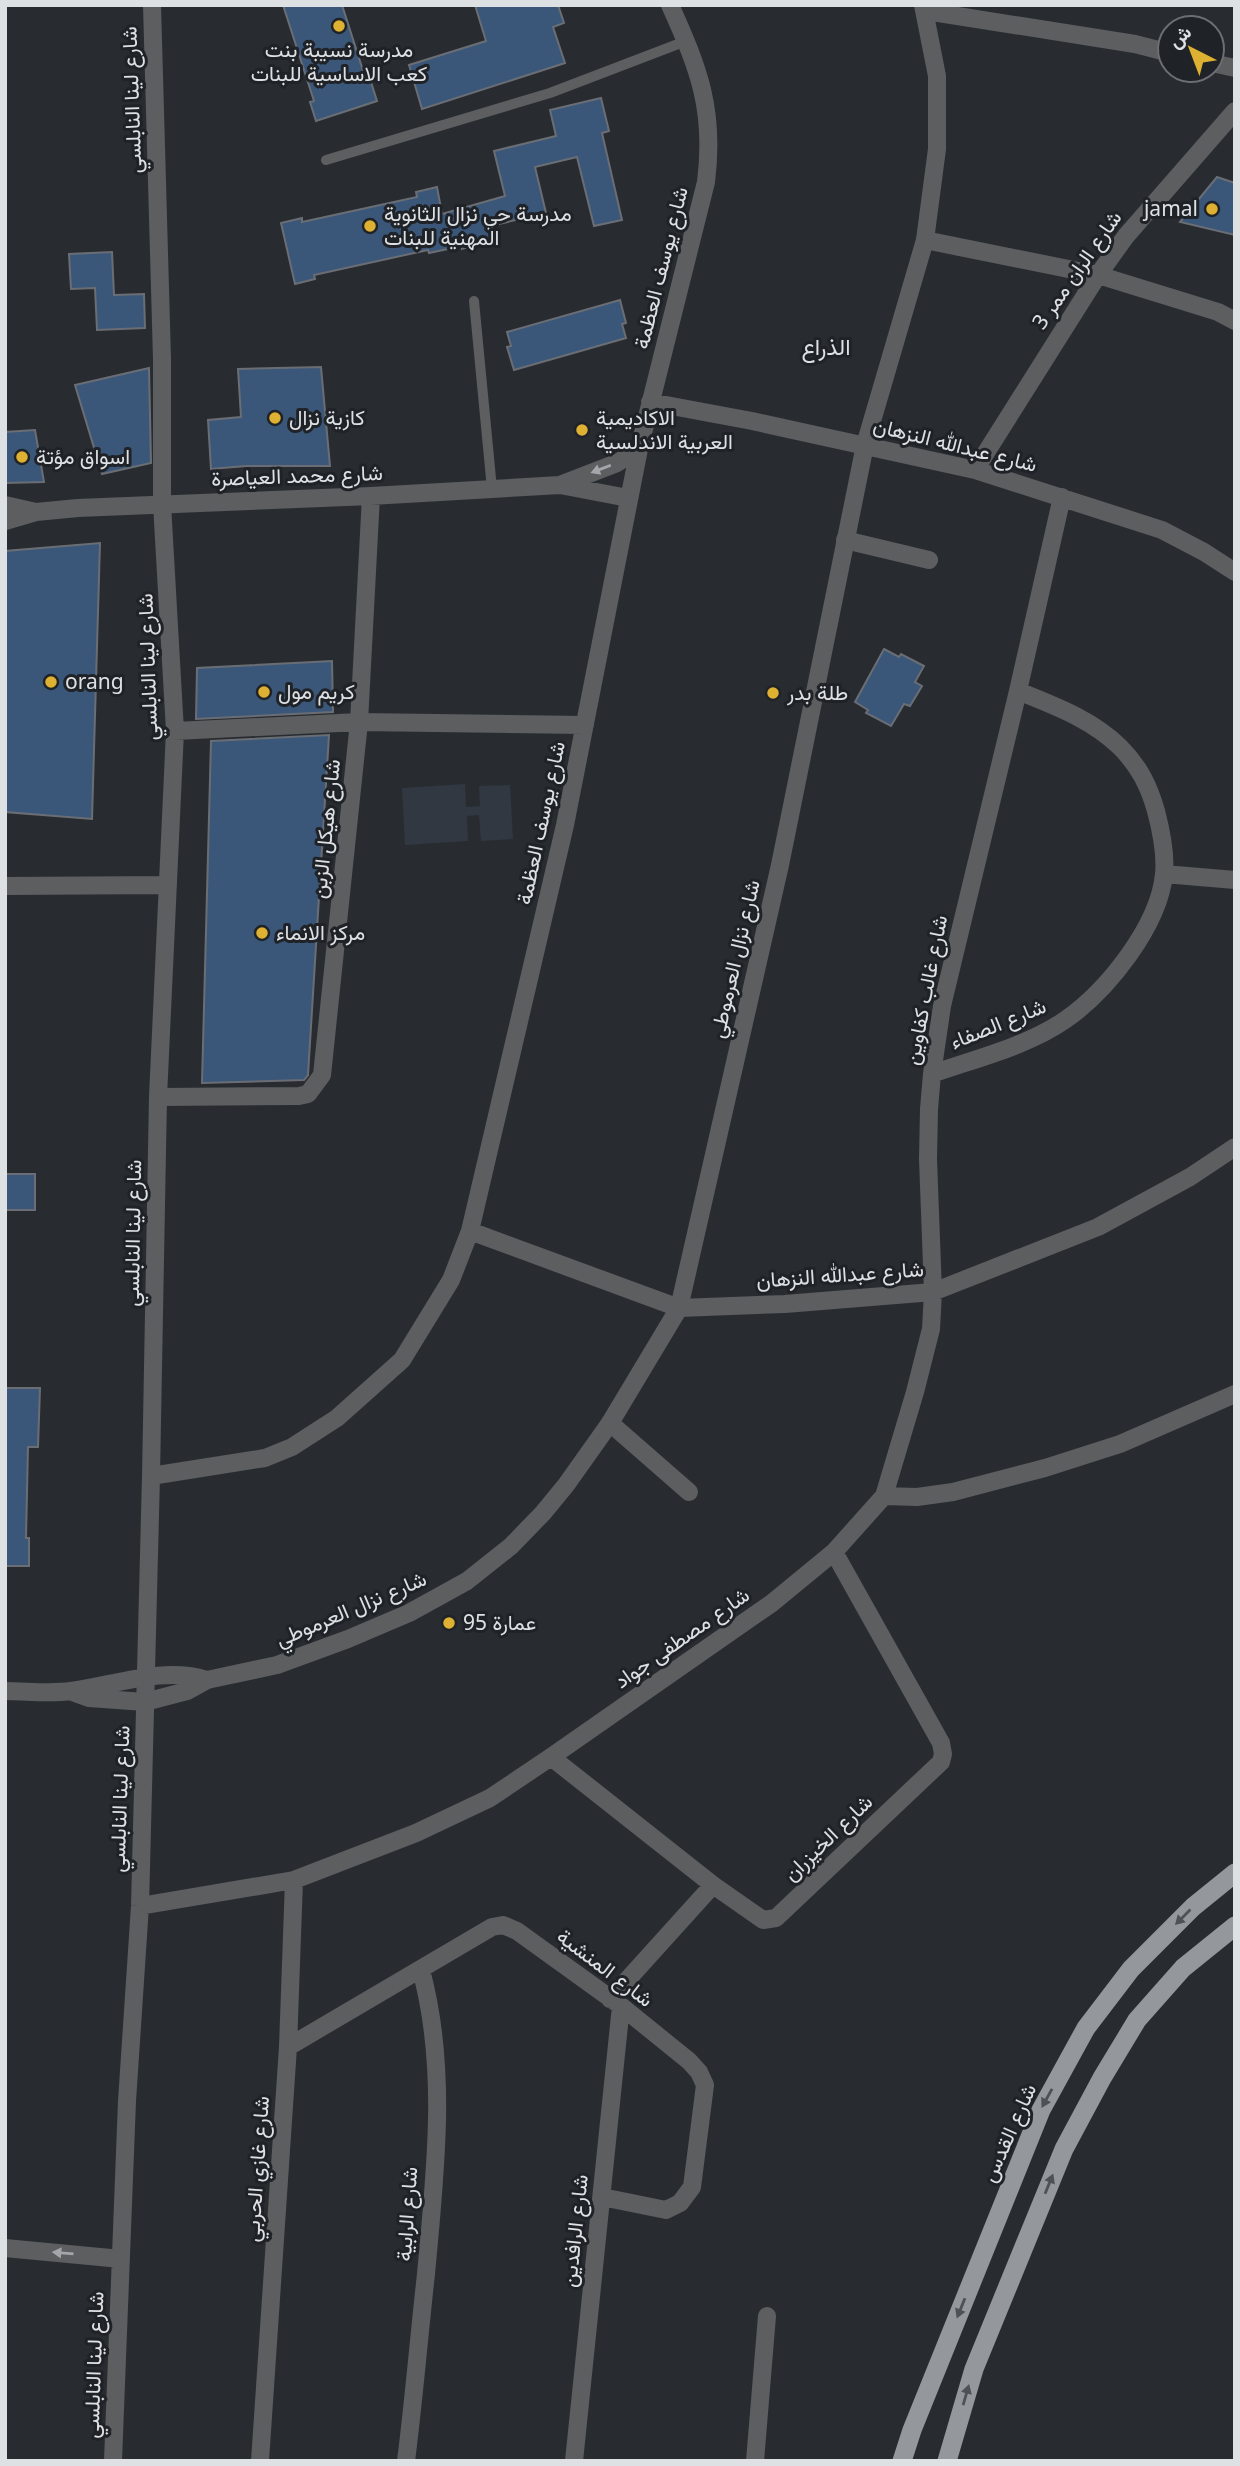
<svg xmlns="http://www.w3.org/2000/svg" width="1240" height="2466" font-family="'Noto Sans',Vazirmatn,sans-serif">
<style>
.built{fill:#313841}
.building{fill:#3a5779;stroke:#6a6e74;stroke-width:2}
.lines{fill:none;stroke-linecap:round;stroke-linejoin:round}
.service{stroke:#5c5e60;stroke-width:10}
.minor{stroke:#5c5e60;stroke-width:18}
.tertiary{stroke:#5c5e60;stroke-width:18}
.trunk{stroke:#94989d;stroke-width:19}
.oneway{fill:#a4a6a9}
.oneway2{fill:#4e5156}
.poi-dot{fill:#dfb133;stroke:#1f2227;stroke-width:2.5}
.labels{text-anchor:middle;stroke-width:6;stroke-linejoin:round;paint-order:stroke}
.poi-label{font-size:21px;fill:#dee1e4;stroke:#1f2227;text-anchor:start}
.street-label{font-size:21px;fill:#dee1e4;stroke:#1f2227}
.neighbourhood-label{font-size:23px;fill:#dee1e4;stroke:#1f2227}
</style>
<rect width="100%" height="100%" fill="#282c31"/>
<path class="built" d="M 465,784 L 466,807 L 480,806 L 479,786 L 510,785 L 513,839 L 481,841 L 479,815 L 467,816 L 468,841 L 405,845 L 402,788 Z"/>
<path class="building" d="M 283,5 L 342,5 L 367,83 L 371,82 L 377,101 L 316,121 L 310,102 L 314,101 Z
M 475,5 L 558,5 L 564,23 L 553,27 L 565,63 L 422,109 L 409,65 L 486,41 Z
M 601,98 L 609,131 L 602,133 L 622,220 L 594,226 L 577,157 L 535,167 L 546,213 L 490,226 L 494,239 L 462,249 L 462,246 L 429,253 L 428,250 L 314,275 L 315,279 L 295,284 L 281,223 L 302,218 L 302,222 L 417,197 L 416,192 L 437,187 L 442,214 L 505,196 L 494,151 L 556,136 L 550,110 Z
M 1217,177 L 1235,183 L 1235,235 L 1180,222 Z
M 112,252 L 114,295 L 144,294 L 145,328 L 97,330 L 95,288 L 71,289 L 69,254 Z
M 620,300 L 626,323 L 622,324 L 626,338 L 514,370 L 507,347 L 511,346 L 507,332 Z
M 321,367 L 330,466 L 246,466 L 211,469 L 208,420 L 241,417 L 238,369 Z
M 149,368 L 151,463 L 102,474 L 75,385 Z
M 35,430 L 44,482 L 5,483 L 5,432 Z
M 100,543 L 92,819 L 5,812 L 5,551 Z
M 884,649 L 899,657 L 901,654 L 924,666 L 915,682 L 922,686 L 910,706 L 904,704 L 891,726 L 866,713 L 868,710 L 855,702 Z
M 332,661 L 333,712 L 196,719 L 197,668 Z
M 329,735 L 308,1075 L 304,1080 L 202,1083 L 211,741 Z
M 5,1174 L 35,1174 L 35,1210 L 5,1210 Z
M 5,1388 L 40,1388 L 38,1447 L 28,1447 L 26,1538 L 29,1538 L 29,1566 L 5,1566 Z"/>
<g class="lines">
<path class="service" d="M 326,160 L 550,93 L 686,41
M 474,301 L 492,489"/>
<path class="minor" d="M 926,11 L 1135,44 L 1170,53
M 1212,63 L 1235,68
M 925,240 L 1098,275 L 1218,312 L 1235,321
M 650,402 L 752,421 L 975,470 L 1162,530 L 1204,552 L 1235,572
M 975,470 L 1098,275 L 1126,236 L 1235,111
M 560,485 L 617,463 L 639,449
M 5,505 L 36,512
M 5,521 L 36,512 L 78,508 L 371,496 L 560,485 L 628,498
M 845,540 L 929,560
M 175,731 L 359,722 L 585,725
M 1164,874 L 1235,880
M 5,886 L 168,885
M 932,1074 C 974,1059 1028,1046 1065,1020 C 1107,991 1159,926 1164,874 C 1166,854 1161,830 1156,811 C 1149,786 1139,766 1120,747 C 1091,719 1055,706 1018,691
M 158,1097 L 299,1096 L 308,1094 L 322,1075 L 359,722 L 371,496
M 470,1231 L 679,1308 L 785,1304 L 933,1292 L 1098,1227 L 1190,1177 L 1235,1147
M 610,1423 L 689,1492
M 151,1476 L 265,1458 L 292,1447 L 337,1418 L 402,1360 L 451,1280 L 470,1231 L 565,825 L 639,449 L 706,182 C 715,110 699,69 670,5
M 884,1496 L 917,1497 L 953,1492 L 1045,1468 L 1120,1444 L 1235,1394
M 551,1757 L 713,1885 L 763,1920 L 776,1918 L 941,1762 L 943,1754 L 941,1743 L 834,1552
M 140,1906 L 294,1880 L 416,1833 L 490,1798 L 551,1757 L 772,1603 L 834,1552 L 884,1496 L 915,1392 L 931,1329 L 933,1292 L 928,1159 L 929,1109 L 932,1074 L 942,1006 L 1018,691 L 1062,497
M 610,1999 L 713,1885
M 288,2047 L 492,1927 L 503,1925 L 517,1931 L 621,2006 L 689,2061 L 699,2072 L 705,2085 L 692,2187 L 680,2203 L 666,2210 L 602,2197
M 5,2248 L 121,2259
M 113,2461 L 127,2101 L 140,1906 L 151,1476 L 158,1097 L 175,731 L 162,504 L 162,359 L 152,5
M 260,2461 L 288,2047 L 294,1880
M 406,2461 C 414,2399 419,2336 426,2274 C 435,2174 448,2069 421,1970
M 574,2461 L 621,2006
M 755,2461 L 767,2316"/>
<path class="tertiary" d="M 5,1691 C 27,1691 50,1694 71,1691 C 115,1685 164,1666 207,1680
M 70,1691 L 89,1698 L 145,1702 L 187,1691 L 207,1680 L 277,1665 L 348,1639 L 409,1613 L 467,1581 L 511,1546 L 543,1513 L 566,1485 L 610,1423 L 679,1308 L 780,865 L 865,445 L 925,240 L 937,149 L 937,76 L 923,5"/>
<path class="trunk" d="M 902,2461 L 912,2430 L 1041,2110 L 1086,2028 L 1131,1969 L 1193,1907 L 1235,1873
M 947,2461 L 974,2369 L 1064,2149 L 1102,2078 L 1137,2020 L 1183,1968 L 1235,1926"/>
</g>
<defs><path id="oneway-solid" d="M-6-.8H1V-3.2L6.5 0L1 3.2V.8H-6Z" transform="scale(1.75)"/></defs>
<g class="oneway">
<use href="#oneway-solid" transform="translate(601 469) rotate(159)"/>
<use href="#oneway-solid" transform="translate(63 2253) rotate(-175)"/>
</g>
<g class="oneway2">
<use href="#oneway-solid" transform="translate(1183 1917) rotate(135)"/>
<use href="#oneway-solid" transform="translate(1047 2098) rotate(119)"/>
<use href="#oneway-solid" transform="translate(1049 2184) rotate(-68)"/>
<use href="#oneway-solid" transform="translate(961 2308) rotate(112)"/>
<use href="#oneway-solid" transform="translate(966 2395) rotate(-74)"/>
</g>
<g class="poi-dot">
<circle cx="339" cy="26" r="7"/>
<circle cx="1212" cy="209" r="7"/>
<circle cx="370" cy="226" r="7"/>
<circle cx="275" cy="418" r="7"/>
<circle cx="582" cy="430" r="7"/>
<circle cx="22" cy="457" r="7"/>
<circle cx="51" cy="682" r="7"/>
<circle cx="264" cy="692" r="7"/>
<circle cx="773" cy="693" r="7"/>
<circle cx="262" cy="933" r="7"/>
<circle cx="449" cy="1623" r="7"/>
</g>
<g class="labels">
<g class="poi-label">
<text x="339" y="57" text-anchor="middle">مدرسة نسيبة بنت<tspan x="339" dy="24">كعب الاساسية للبنات</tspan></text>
<text x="1198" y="216" text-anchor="end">jamal</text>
<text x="384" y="221">مدرسة حي نزال الثانوية<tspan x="384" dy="24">المهنية للبنات</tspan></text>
<text x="289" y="425">كازية نزال</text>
<text x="596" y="425">الاكاديمية<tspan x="596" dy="24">العربية الاندلسية</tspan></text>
<text x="36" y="464">اسواق مؤتة</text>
<text x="65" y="689">orang</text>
<text x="278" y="699">كريم مول</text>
<text x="787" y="700">طلة بدر</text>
<text x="276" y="940">مركز الانماء</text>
<text x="463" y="1630">عمارة 95</text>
</g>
<g class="street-label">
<text transform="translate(132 100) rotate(-92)" y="7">شارع لينا النابلسي</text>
<text transform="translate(661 268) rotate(-76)" y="7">شارع يوسف العظمة</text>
<text transform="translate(1077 270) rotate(-55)" y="7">شارع الران ممر 3</text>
<text transform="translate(955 445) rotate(14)" y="7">شارع عبدالله النزهان</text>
<text transform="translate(297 476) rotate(-2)" y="7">شارع محمد العياصرة</text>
<text transform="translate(148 667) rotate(-92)" y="7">شارع لينا النابلسي</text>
<text transform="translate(541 823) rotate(-78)" y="7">شارع يوسف العظمة</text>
<text transform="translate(326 829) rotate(-84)" y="7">شارع هيكل الزبن</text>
<text transform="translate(735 959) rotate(-77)" y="7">شارع نزال العرموطي</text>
<text transform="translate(926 990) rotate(-79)" y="7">شارع غالب كفاوين</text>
<text transform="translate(998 1024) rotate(-22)" y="7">شارع الصفاء</text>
<text transform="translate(133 1233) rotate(-89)" y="7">شارع لينا النابلسي</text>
<text transform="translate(840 1275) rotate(-4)" y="7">شارع عبدالله النزهان</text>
<text transform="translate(351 1609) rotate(-23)" y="7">شارع نزال العرموطي</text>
<text transform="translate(682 1638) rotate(-35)" y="7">شارع مصطفى جواد</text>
<text transform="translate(120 1799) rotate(-88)" y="7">شارع لينا النابلسي</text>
<text transform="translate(828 1838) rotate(-44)" y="7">شارع الخيزران</text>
<text transform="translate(605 1968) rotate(37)" y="7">شارع المنشية</text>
<text transform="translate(1009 2133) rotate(-66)" y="7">شارع القدس</text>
<text transform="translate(257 2169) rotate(-86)" y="7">شارع غازي الحربي</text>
<text transform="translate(407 2214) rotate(-86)" y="7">شارع الرابية</text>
<text transform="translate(575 2231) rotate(-84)" y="7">شارع الرافدين</text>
<text transform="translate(94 2365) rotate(-88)" y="7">شارع لينا النابلسي</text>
</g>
<g class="neighbourhood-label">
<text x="826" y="355">الذراع</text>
</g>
</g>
<rect width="1240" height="2466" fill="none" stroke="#dee1e4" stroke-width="14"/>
<g transform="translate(1191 49) rotate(318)"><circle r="33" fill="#1f2227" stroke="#6b6e73" stroke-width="2"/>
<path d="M0-5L12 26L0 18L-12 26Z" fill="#dfb133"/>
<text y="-10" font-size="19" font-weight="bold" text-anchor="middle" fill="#dee1e4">ش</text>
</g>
</svg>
